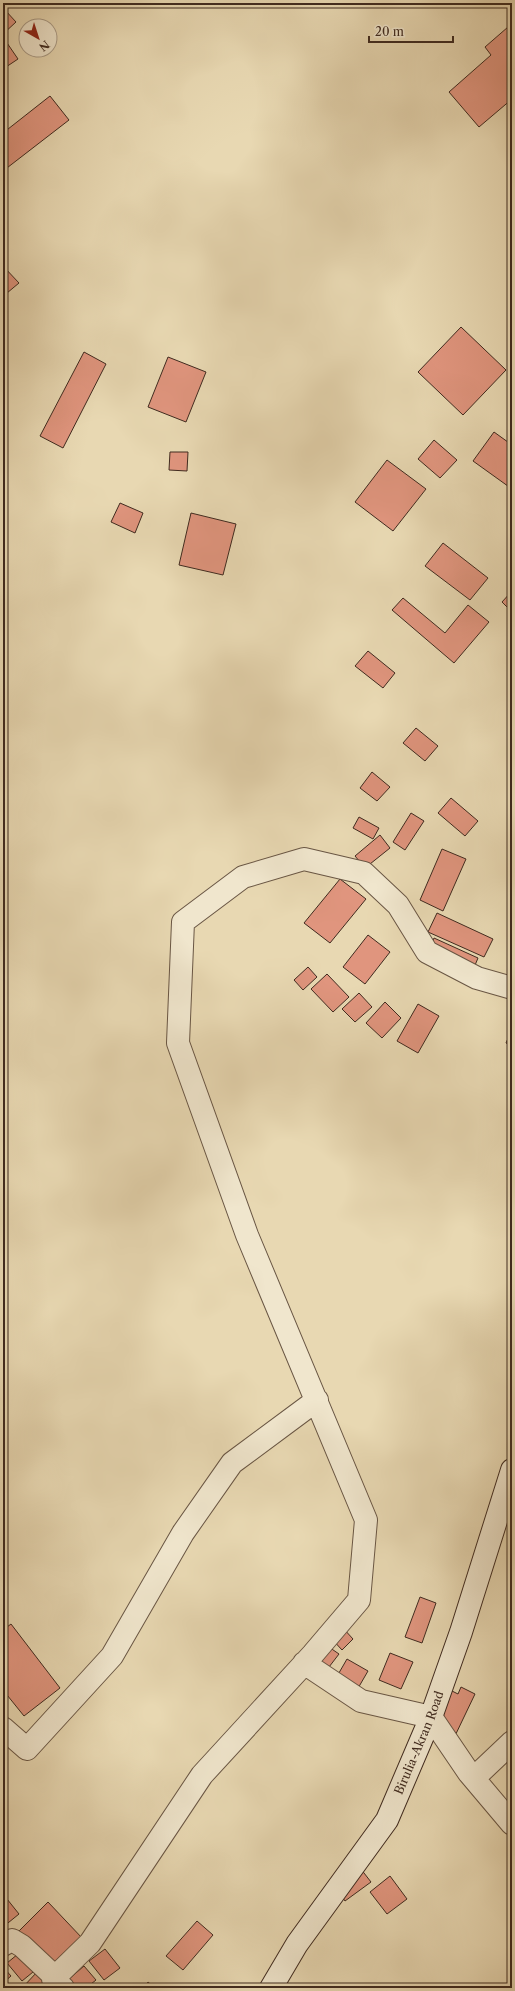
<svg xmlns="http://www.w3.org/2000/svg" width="515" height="1991" font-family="'Libre Caslon Text',serif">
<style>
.building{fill:#e0957e;stroke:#3f2a1f}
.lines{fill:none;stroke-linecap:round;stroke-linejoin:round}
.street-casing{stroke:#695644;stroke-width:24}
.secondary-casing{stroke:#3f2a1f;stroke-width:24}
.street{stroke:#f0e6cd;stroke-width:22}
.secondary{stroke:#f0e6cd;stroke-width:22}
.labels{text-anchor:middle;stroke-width:3;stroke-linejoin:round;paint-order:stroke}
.street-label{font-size:12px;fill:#3f2a1f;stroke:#f0e6cd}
</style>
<rect width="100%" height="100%" fill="#e8d8b2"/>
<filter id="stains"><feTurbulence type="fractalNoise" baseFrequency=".005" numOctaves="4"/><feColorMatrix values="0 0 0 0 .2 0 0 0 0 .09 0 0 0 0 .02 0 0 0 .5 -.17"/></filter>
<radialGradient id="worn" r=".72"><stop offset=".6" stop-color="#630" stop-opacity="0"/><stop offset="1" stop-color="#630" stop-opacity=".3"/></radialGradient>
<path class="building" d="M 5,10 L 16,22 L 3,34 L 3,12 Z
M 508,27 L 512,32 L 512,73 L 509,76 L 512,79 L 512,99 L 479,127 L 449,92 L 491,55 L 485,47 Z
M 5,40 L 18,59 L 3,69 L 3,41 Z
M 50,96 L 69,120 L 3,171 L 3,133 Z
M 3,266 L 19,283 L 7,293 L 3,288 Z
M 461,327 L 506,370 L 463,415 L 418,372 Z
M 84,352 L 106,364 L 63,448 L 40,436 Z
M 168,357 L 206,372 L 186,422 L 148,407 Z
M 494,432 L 512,445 L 512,489 L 473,461 Z
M 434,440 L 457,460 L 440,478 L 418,459 Z
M 170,452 L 188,452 L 187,471 L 169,470 Z
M 387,460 L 426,489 L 393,531 L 355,502 Z
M 120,503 L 143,513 L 135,533 L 111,522 Z
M 191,513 L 236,524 L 223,575 L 179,565 Z
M 443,543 L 488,578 L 470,600 L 425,566 Z
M 512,591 L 512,612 L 502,602 Z
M 403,598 L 445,633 L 468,605 L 489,622 L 454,663 L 392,610 Z
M 368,651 L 395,673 L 383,688 L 355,666 Z
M 416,728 L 438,746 L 425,761 L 403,743 Z
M 372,772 L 390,787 L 377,801 L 360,788 Z
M 451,798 L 478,821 L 465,836 L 438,813 Z
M 411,813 L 424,821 L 405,850 L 393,842 Z
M 359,817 L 379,828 L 373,839 L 353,828 Z
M 380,835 L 390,848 L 365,868 L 355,856 Z
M 442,849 L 466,859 L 443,911 L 420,900 Z
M 340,879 L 366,899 L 330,943 L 304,923 Z
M 437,913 L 493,939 L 484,957 L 428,932 Z
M 368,935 L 390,952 L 365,984 L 343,967 Z
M 434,938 L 478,958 L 473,970 L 429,950 Z
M 308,967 L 317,977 L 303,990 L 294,980 Z
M 327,974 L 349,997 L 333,1012 L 311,989 Z
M 359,993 L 372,1007 L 355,1022 L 342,1009 Z
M 385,1002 L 401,1018 L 382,1038 L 366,1023 Z
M 418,1004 L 439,1016 L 418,1053 L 397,1041 Z
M 512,1029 L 512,1046 L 506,1043 Z
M 420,1597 L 436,1603 L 422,1643 L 405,1637 Z
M 11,1624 L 60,1688 L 24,1716 L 3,1690 L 3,1630 Z
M 343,1628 L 353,1639 L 342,1650 L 331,1638 Z
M 326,1645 L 339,1654 L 329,1667 L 317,1659 Z
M 390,1653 L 413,1662 L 401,1689 L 379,1680 Z
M 347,1659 L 368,1671 L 357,1690 L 336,1678 Z
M 438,1684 L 458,1694 L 461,1687 L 475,1694 L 453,1740 L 419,1724 Z
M 357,1864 L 371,1882 L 345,1901 L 332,1883 Z
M 390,1876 L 407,1899 L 387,1914 L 370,1892 Z
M 7,1899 L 19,1914 L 3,1927 L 3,1903 Z
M 48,1902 L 83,1939 L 53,1968 L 18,1932 Z
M 197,1921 L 213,1935 L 183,1970 L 166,1956 Z
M 105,1949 L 120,1968 L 104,1980 L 89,1961 Z
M 18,1954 L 33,1972 L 22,1981 L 7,1963 Z
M 84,1966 L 96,1980 L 86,1988 L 64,1988 L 62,1985 Z
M 3,1967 L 11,1976 L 3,1983 Z
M 38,1971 L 51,1988 L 22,1988 Z
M 148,1982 L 155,1988 L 143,1988 Z
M 12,1984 L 15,1988 L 7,1988 Z"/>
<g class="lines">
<defs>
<path id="street" d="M 304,1663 L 361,1701 L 431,1717 L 469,1773 L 512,1824
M 3,1728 L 27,1749 L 112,1656 L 183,1533 L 232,1463 L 317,1400
M 474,1778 L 512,1742
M 3,1945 L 12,1940 L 22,1946 L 55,1977
M 63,1988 L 53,1979 L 90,1943 L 202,1775 L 313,1654 L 359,1600 L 366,1520 L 247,1235 L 178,1043 L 183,922 L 243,877 L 304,859 L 364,873 L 398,905 L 427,952 L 477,978 L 512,988"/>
<g id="secondary">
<path id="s1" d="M 271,1988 L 297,1944 L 387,1820 L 431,1717 L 461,1632 L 512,1470"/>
</g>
</defs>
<use href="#street" class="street-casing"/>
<use href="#secondary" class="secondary-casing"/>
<use href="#street" class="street"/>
<use href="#secondary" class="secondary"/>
</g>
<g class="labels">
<g class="street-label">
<text dy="4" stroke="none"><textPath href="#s1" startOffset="288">Birulia-Akran Road</textPath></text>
</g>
</g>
<rect width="515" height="1991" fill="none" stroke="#e8d8b2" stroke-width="16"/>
<rect x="4" y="4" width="507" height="1983" fill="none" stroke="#3f2a1f" stroke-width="2"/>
<rect x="8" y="8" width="499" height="1975" fill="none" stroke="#3f2a1f"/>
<g transform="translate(38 38) rotate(141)"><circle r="19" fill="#f0e6cd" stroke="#a99b87"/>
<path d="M0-3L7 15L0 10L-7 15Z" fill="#8f2418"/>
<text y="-6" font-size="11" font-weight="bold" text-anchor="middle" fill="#3f2a1f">N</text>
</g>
<path d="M369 36v6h84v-6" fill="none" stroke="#3f2a1f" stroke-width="2"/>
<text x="375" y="36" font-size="12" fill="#3f2a1f" stroke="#f0e6cd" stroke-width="3" paint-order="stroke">20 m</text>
<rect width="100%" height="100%" filter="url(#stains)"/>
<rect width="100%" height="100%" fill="url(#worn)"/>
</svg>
